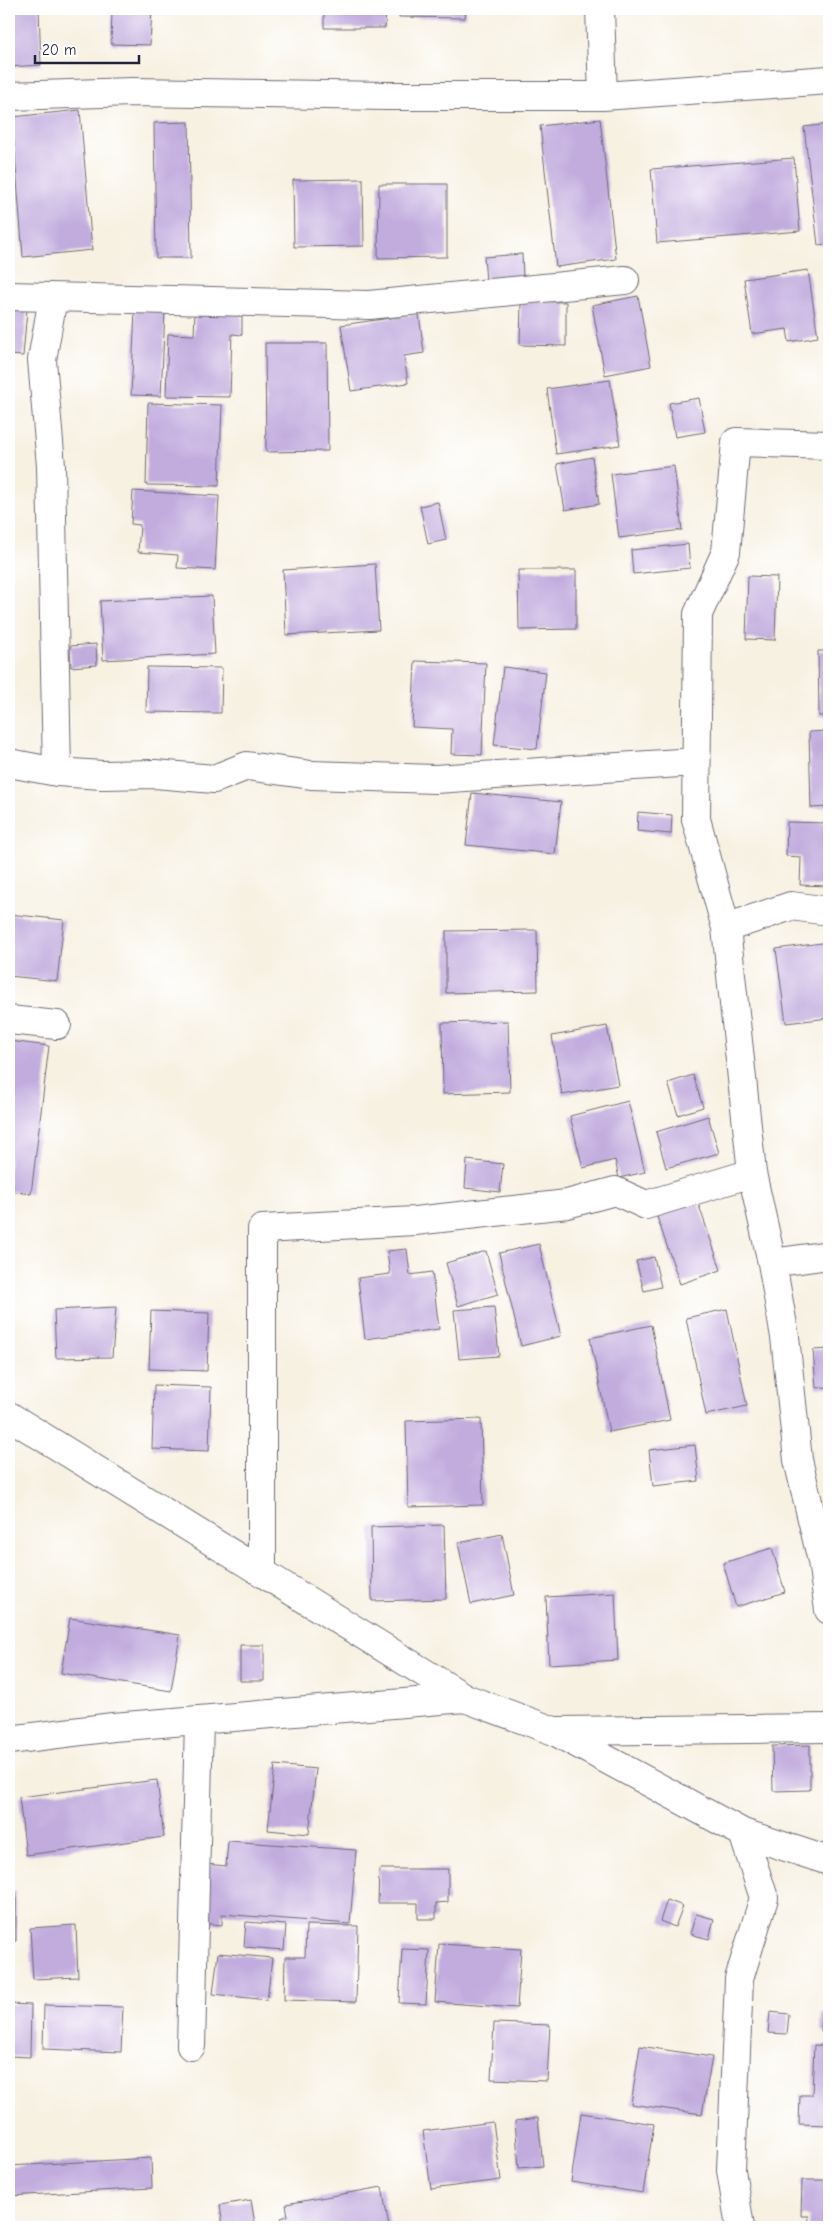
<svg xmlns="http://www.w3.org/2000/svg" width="838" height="2236" font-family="'Comic Neue',sans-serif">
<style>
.building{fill:#c2acde}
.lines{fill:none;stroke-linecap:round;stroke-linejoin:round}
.minor-casing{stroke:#6d6a75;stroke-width:30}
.minor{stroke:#fff;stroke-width:28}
</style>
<rect width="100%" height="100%" fill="#fff"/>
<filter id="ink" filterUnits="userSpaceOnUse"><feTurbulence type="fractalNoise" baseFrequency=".02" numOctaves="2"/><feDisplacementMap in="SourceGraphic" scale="10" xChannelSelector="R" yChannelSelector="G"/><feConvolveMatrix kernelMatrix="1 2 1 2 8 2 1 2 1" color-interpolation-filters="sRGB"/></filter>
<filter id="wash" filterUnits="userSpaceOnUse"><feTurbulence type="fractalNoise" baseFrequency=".0096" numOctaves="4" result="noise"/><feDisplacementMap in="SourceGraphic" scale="20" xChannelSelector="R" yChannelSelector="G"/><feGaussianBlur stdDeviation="1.12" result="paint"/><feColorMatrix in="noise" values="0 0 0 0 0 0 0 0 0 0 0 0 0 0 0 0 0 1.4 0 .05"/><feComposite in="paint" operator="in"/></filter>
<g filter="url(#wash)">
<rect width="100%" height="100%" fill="#f7f1e2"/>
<g id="blocks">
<path class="building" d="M 9,9 L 39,9 L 41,65 L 9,67 Z
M 112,9 L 152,9 L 150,45 L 111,44 Z
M 324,9 L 386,9 L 385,28 L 324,28 Z
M 399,9 L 466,9 L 465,18 L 399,17 Z
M 80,110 L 92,250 L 23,257 L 12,117 Z
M 600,119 L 616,259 L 556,267 L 540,126 Z
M 189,122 L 191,258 L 156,258 L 154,123 Z
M 829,124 L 829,244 L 818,245 L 804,127 Z
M 794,158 L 800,231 L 657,243 L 651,169 Z
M 363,179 L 364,246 L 294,247 L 293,180 Z
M 379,184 L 447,184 L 447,257 L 378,258 Z
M 522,254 L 523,278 L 486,281 L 484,257 Z
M 808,270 L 818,337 L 789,342 L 787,329 L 752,334 L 744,279 Z
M 638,296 L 651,366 L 605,375 L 592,305 Z
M 521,301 L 566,302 L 566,346 L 520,345 Z
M 9,308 L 27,310 L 23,356 L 9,355 Z
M 135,310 L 165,311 L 161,396 L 131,395 Z
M 195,310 L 242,311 L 242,335 L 232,334 L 230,397 L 166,396 L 168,334 L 194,335 Z
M 419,314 L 424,353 L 404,356 L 408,383 L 351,391 L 341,325 Z
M 265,343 L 327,343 L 328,451 L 266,452 Z
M 610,380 L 620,445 L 556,454 L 547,389 Z
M 699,398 L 705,432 L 675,437 L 669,403 Z
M 148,403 L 222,405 L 219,486 L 146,485 Z
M 592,457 L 599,504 L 565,510 L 557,464 Z
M 674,466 L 682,530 L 619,538 L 611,474 Z
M 133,491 L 219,496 L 215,570 L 177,568 L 178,555 L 138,552 L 140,525 L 131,524 Z
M 438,502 L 446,540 L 428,544 L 420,506 Z
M 688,544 L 690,568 L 633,574 L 631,550 Z
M 375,564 L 379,630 L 286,635 L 283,570 Z
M 518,570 L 576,570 L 576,629 L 519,630 Z
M 748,576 L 777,577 L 775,640 L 746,639 Z
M 212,596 L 215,654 L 103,660 L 100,601 Z
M 96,644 L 97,665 L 71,667 L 70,646 Z
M 818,651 L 829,651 L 829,716 L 819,716 Z
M 415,661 L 486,663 L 482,755 L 451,754 L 452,729 L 412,727 Z
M 147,667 L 222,668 L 221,713 L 146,712 Z
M 503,667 L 546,672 L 537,749 L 494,745 Z
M 829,731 L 829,807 L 811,808 L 809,732 Z
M 472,793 L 561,802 L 555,854 L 466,845 Z
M 638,812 L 672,815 L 671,834 L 637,831 Z
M 787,822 L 829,823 L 829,886 L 800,885 L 801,857 L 786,856 Z
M 9,914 L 64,920 L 57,981 L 9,976 Z
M 537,930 L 538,991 L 446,993 L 446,931 Z
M 829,942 L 829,1018 L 786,1023 L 776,949 Z
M 508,1021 L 510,1092 L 443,1094 L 442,1023 Z
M 607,1026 L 618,1085 L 562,1095 L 552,1036 Z
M 9,1041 L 49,1046 L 31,1194 L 9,1191 Z
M 693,1075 L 703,1107 L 678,1115 L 668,1083 Z
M 628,1101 L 645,1172 L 619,1178 L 615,1160 L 583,1168 L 570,1116 Z
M 708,1116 L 719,1153 L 666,1168 L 656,1132 Z
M 467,1160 L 503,1164 L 500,1192 L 465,1188 Z
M 696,1197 L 721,1270 L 680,1284 L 655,1211 Z
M 539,1244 L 561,1336 L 521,1346 L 499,1253 Z
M 407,1249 L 410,1275 L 432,1272 L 439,1329 L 365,1339 L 358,1278 L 390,1274 L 387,1251 Z
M 486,1251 L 498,1294 L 458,1306 L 446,1263 Z
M 654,1257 L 661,1287 L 644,1291 L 636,1261 Z
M 116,1307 L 112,1357 L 56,1358 L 54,1310 Z
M 494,1307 L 499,1356 L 459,1359 L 454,1310 Z
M 727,1309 L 747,1406 L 706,1415 L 686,1318 Z
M 151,1311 L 209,1313 L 207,1371 L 149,1369 Z
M 651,1325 L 670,1420 L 609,1432 L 590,1338 Z
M 829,1349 L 829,1387 L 816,1388 L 813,1350 Z
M 154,1385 L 211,1387 L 209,1451 L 152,1449 Z
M 481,1419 L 483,1505 L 408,1507 L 406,1421 Z
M 695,1445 L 699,1481 L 653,1486 L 649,1450 Z
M 444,1525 L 446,1599 L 372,1601 L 371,1527 Z
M 502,1534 L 514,1595 L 471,1604 L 458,1543 Z
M 772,1548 L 785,1592 L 736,1607 L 723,1563 Z
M 615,1593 L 618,1660 L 549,1664 L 546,1597 Z
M 70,1618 L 180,1635 L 171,1691 L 61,1673 Z
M 240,1645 L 264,1645 L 264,1681 L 240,1681 Z
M 810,1745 L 810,1790 L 773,1791 L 772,1746 Z
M 275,1765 L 316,1769 L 309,1834 L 268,1830 Z
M 157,1780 L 164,1837 L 26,1855 L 19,1797 Z
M 228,1841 L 356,1850 L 350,1924 L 222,1914 L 222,1925 L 201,1923 L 206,1864 L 226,1866 Z
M 379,1869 L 448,1869 L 448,1902 L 436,1903 L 436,1919 L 418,1919 L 418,1903 L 378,1903 Z
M 9,1892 L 16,1892 L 16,1941 L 9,1941 Z
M 667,1900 L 683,1906 L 675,1927 L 660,1921 Z
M 696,1914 L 714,1919 L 709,1939 L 690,1934 Z
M 246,1922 L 286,1925 L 284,1950 L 244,1947 Z
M 76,1925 L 78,1977 L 33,1979 L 30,1928 Z
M 306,1925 L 358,1926 L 356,2002 L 284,2000 L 285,1957 L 305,1957 Z
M 439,1944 L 521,1949 L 517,2008 L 435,2002 Z
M 402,1949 L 429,1950 L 426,2004 L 399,2003 Z
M 218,1953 L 272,1958 L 267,2000 L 213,1994 Z
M 9,2004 L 31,2005 L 30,2057 L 9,2056 Z
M 44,2005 L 123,2007 L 121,2052 L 43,2049 Z
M 770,2012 L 789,2014 L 787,2034 L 768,2033 Z
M 822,2013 L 829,2014 L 829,2032 L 821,2031 Z
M 494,2023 L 550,2025 L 547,2081 L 491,2079 Z
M 814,2045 L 829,2046 L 829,2125 L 799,2124 L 800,2095 L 812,2095 Z
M 640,2046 L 712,2057 L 702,2114 L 631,2104 Z
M 581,2113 L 654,2124 L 643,2193 L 571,2182 Z
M 538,2118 L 543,2166 L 519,2168 L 515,2121 Z
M 493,2122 L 501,2180 L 431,2189 L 423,2131 Z
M 151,2158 L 152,2188 L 9,2196 L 9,2166 Z
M 802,2180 L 829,2180 L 829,2227 L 808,2227 L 809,2216 L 801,2216 Z
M 382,2187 L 389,2227 L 283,2227 L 281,2218 L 288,2216 L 286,2204 Z
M 251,2200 L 255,2224 L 223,2227 L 220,2205 Z"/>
</g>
</g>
<g filter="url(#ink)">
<use href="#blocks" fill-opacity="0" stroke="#6d6a75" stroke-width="1"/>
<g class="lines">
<defs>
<path id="minor" d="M 600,9 L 603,96
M 9,96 L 132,92 L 388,96 L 603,96 L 829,80
M 9,296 L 369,305 L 625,280
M 53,298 L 42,360 L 51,466 L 57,772
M 829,445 L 736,442 L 726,552 L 698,614 L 696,819 L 726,928 L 752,1173 L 772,1263 L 785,1337 L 798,1460 L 822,1561 L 829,1610
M 9,763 L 57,772 L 102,775 L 155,774 L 214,779 L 247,766 L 311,775 L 435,779 L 695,762
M 726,928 L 791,906 L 829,911
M 9,1020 L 57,1025
M 772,1263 L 829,1255
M 9,1416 L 465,1698 L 554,1731 L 743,1833 L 829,1861
M 262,1572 L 262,1229 L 415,1221 L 567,1204 L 615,1191 L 646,1205 L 752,1173
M 555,1731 L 829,1728
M 9,1740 L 113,1727 L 465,1698
M 191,2046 L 199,1720
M 740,2227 L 731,2170 L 739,1979 L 764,1898 L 743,1833"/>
</defs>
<use href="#minor" class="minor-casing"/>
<use href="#minor" class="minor"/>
</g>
</g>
<rect width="838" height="2236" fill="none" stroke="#fff" stroke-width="30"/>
<path d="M35 55v8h104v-8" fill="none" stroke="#22223b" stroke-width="2.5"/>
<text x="42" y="55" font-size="15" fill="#22223b" stroke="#ffffff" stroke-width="4" paint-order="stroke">20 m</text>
</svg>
